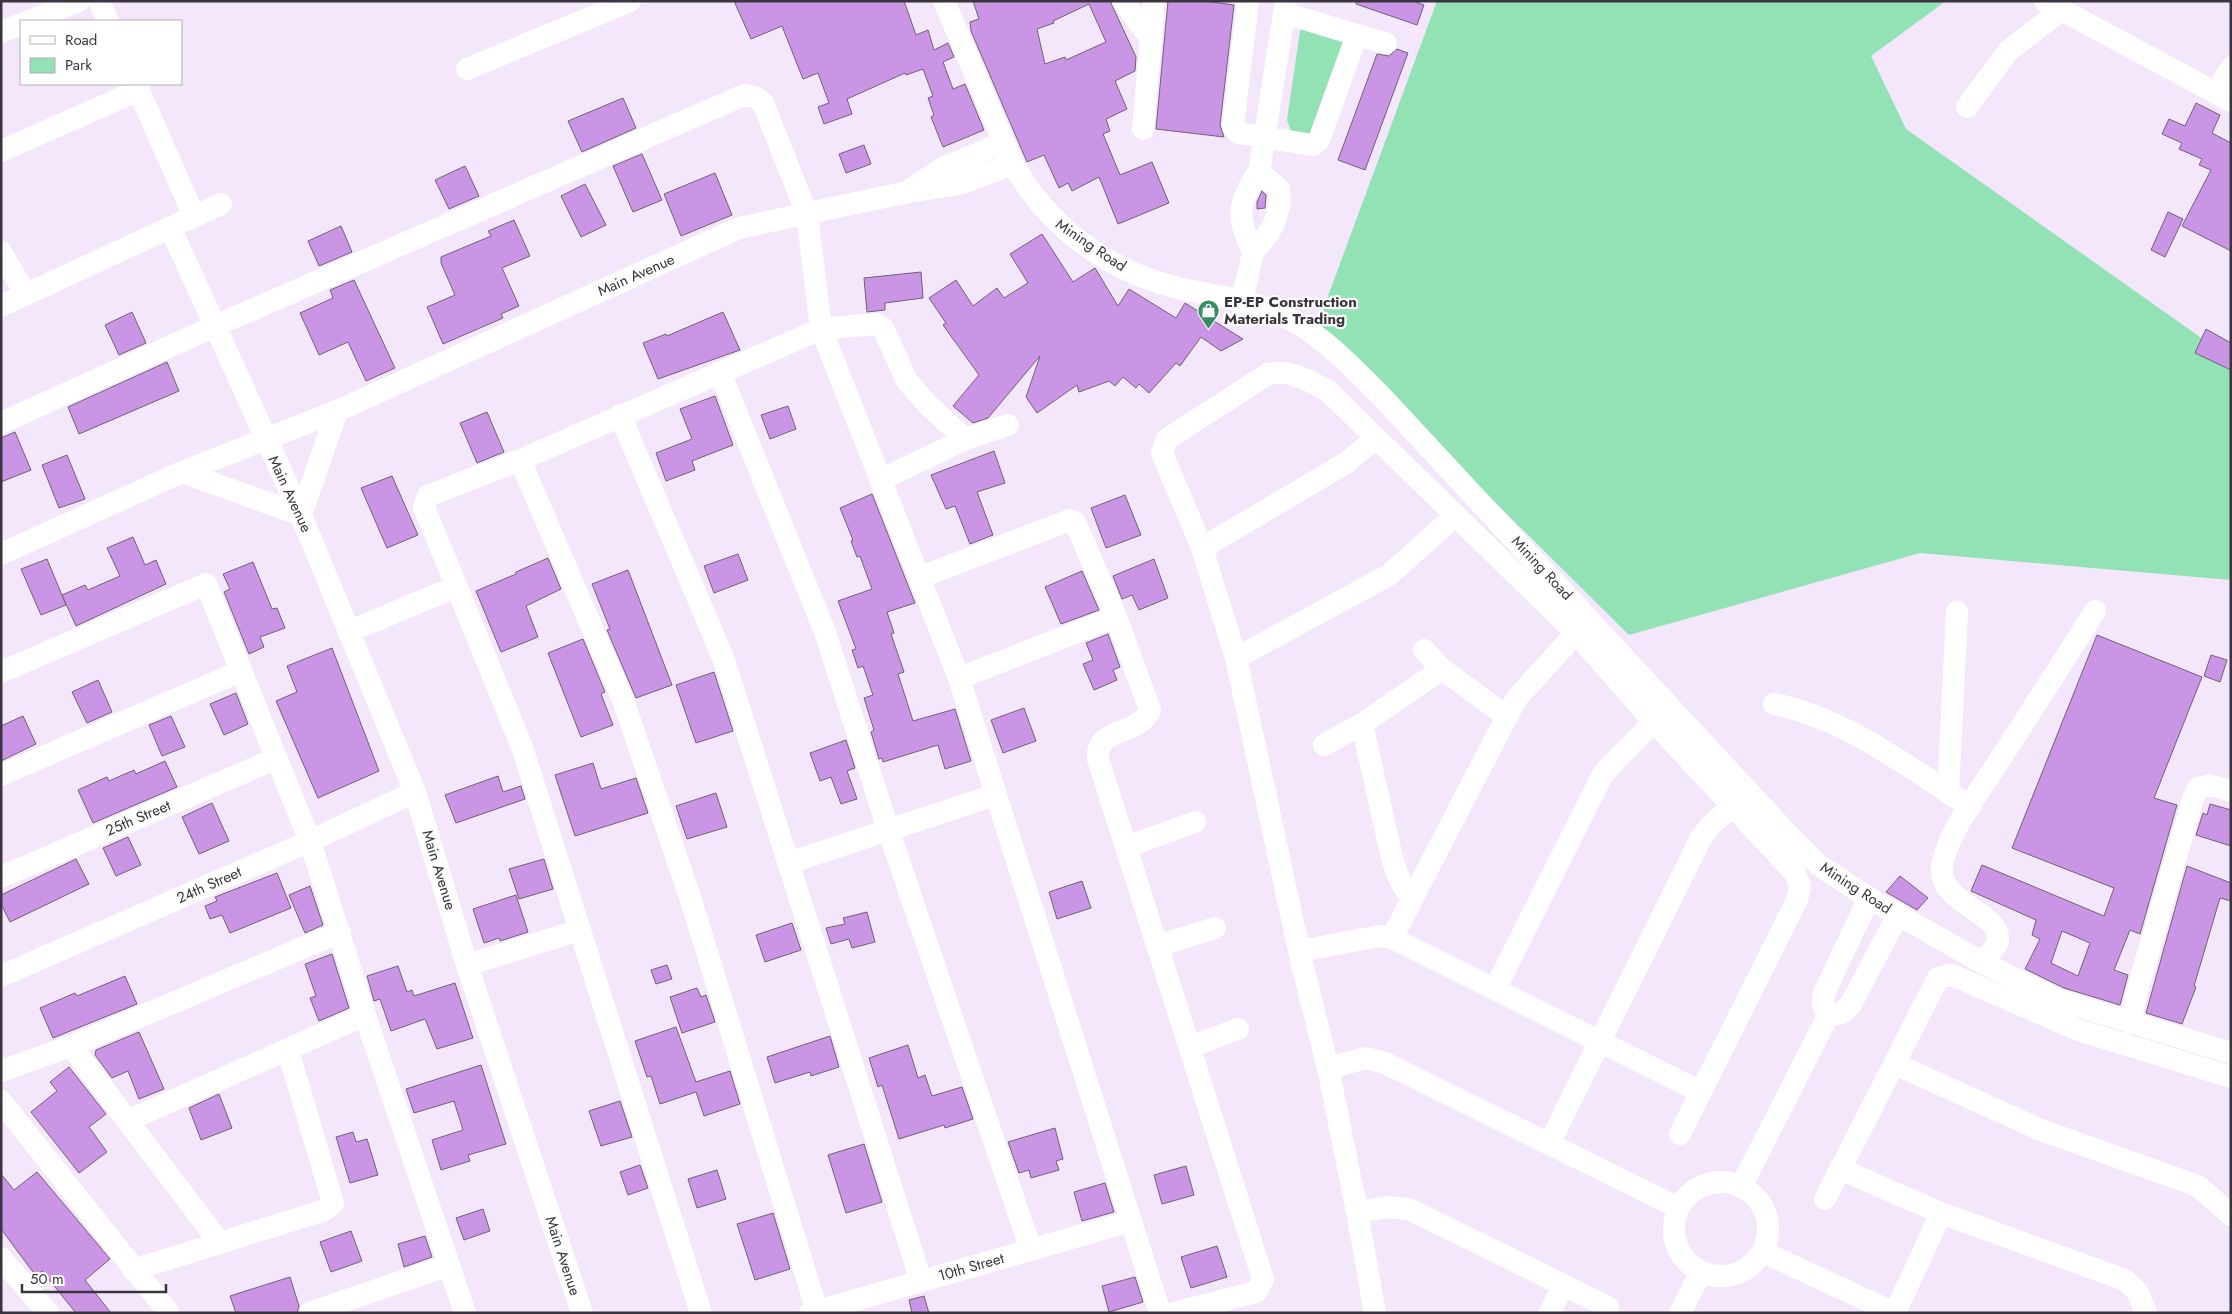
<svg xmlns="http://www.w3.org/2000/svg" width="2232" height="1314" font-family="Jost,sans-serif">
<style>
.green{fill:#93e2b6}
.building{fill:#cb95e6;stroke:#706178;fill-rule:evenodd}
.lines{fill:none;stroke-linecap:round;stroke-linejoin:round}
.minor{stroke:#fff;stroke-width:22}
.labels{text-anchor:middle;stroke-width:4.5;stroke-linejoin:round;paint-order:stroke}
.street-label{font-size:15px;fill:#3a343e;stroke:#fff}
.poi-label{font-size:15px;font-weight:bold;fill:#3a343e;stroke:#fff;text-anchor:start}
</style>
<rect width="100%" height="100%" fill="#f4e6fb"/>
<path class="green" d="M 1437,1 L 1946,1 L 1871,56 L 1906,129 L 2231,359 L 2231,580 L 1920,553 L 1629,635 L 1317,326 Z
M 1304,26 L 1346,39 L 1315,141 L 1292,134 L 1287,120 L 1300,31 Z"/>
<path class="building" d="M 734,1 L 904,1 L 916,35 L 928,30 L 934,50 L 948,43 L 954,57 L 943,62 L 953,89 L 965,84 L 984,130 L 943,147 L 931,117 L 934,115 L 928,98 L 933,96 L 923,69 L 906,75 L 905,73 L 847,99 L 852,114 L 824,124 L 818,107 L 829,103 L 818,73 L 803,79 L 782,26 L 751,39 Z
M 973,1 L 1110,1 L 1136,57 L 1135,71 L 1115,81 L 1127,109 L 1106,119 L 1110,131 L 1103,134 L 1120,175 L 1152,162 L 1169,203 L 1118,224 L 1099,177 L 1072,191 L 1068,183 L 1059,188 L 1044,155 L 1027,162 L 971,31 L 970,22 L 979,19 ZM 1089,4 L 1106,42 L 1066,60 L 1065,57 L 1045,64 L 1037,29 L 1054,23 L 1053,21 Z
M 1168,1 L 1204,1 L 1234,5 L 1220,125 L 1224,137 L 1156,129 Z
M 1356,1 L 1413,1 L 1424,5 L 1417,25 L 1356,4 Z
M 1397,49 L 1408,53 L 1365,170 L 1338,160 L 1377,54 L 1389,56 Z
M 623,98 L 636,128 L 582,152 L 568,121 Z
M 2196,103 L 2220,115 L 2212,133 L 2231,143 L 2231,251 L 2182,226 L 2211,170 L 2199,165 L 2202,159 L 2179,149 L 2182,143 L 2162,134 L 2169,119 L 2185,126 Z
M 864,145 L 871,164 L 846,173 L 839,154 Z
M 642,154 L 662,200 L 633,212 L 613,166 Z
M 465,166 L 479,196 L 449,209 L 435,180 Z
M 715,173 L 732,215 L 681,236 L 664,194 Z
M 585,184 L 606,225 L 581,237 L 561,196 Z
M 1262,191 L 1266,195 L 1265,208 L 1257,209 L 1257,202 Z
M 2168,212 L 2183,219 L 2165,257 L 2151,250 Z
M 514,220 L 530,256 L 502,268 L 519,306 L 501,314 L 503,318 L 443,344 L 427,307 L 455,295 L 441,263 L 441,257 L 491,236 L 488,231 Z
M 341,226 L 352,252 L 319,266 L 308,241 Z
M 1042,234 L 1073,282 L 1095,268 L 1118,306 L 1129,289 L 1176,318 L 1185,303 L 1243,339 L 1221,351 L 1201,337 L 1180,366 L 1176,363 L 1149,393 L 1139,384 L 1136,388 L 1123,377 L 1115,386 L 1109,381 L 1079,392 L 1077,385 L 1037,413 L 1026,397 L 1040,356 L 988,418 L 973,423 L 953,406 L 979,375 L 943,325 L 946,323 L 929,298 L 956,280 L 973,306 L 997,288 L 1004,298 L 1028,283 L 1010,254 Z
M 921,272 L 923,298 L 885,303 L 885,310 L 867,312 L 864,278 Z
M 354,280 L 395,368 L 366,381 L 348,342 L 319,355 L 300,313 L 333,298 L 330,290 Z
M 132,312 L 146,343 L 119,355 L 105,325 Z
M 723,312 L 740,350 L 658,379 L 643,343 L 666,334 L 667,336 Z
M 2206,329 L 2231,343 L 2231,370 L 2195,353 Z
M 167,362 L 179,391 L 79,434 L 68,407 Z
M 715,396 L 733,445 L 692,461 L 695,470 L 666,481 L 656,453 L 692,439 L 680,409 Z
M 788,406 L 796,429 L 770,439 L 761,415 Z
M 487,412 L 504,452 L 477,463 L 460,423 Z
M 15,432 L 31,470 L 1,482 L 1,438 Z
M 994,451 L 1005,483 L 977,492 L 993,535 L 970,544 L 955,506 L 946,509 L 931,475 Z
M 67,455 L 85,499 L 59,508 L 42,465 Z
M 392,476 L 418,535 L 387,548 L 361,488 Z
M 872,494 L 915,603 L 887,612 L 894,633 L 891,634 L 904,672 L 898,674 L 913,721 L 955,709 L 971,761 L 945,769 L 938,745 L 883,762 L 882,758 L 879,759 L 871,732 L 874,730 L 864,698 L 873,695 L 863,666 L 858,668 L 852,650 L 856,649 L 838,601 L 872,589 L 860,556 L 857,557 L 851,541 L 853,540 L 840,508 Z
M 1125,495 L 1141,535 L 1106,548 L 1091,508 Z
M 133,537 L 145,565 L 156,560 L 166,584 L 76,626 L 62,595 L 85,585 L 88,590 L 120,576 L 107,548 Z
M 738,554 L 748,580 L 714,593 L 704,566 Z
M 548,558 L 561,589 L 526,606 L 538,637 L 501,652 L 476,591 L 516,574 L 516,572 Z
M 47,559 L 66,605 L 41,615 L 21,569 Z
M 1154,559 L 1168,598 L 1139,610 L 1132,595 L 1122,599 L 1113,576 Z
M 253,562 L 272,609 L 277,608 L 285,628 L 260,637 L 264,647 L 249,654 L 224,592 L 230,589 L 223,574 Z
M 628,570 L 672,685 L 636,698 L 607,630 L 610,629 L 592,584 Z
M 1082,571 L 1099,610 L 1061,624 L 1045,587 Z
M 1108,634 L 1120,667 L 1113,670 L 1117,680 L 1094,690 L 1083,664 L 1093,660 L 1086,643 Z
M 2097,635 L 2202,677 L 2154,798 L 2177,805 L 2140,934 L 2130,930 L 2114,970 L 2128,975 L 2120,1005 L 2064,988 L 2025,969 L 2040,939 L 2032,935 L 2036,920 L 1971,891 L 1982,865 L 2104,916 L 2114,888 L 2012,848 ZM 2062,931 L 2090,943 L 2078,976 L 2051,963 Z
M 583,639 L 605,692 L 601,694 L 613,725 L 581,737 L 548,653 Z
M 332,648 L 379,771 L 318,798 L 276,701 L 297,692 L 287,666 Z
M 2211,655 L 2227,660 L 2220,682 L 2204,676 Z
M 714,672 L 733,731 L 696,743 L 676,685 Z
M 98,680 L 112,712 L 87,723 L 72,692 Z
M 236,693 L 248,724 L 224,735 L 210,704 Z
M 1024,708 L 1036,741 L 1003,753 L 991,720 Z
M 23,716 L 36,744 L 1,761 L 1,726 Z
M 171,716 L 185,747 L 162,756 L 149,725 Z
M 846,740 L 855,768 L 847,771 L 857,799 L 841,804 L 831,777 L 820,781 L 810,753 Z
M 165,761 L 177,787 L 93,823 L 78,790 L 107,777 L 109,781 L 134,770 L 136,774 Z
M 593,763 L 601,789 L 636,778 L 648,813 L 575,836 L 555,775 Z
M 498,776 L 503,792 L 521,786 L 525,799 L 456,823 L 445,795 Z
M 716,793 L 727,827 L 687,839 L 676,806 Z
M 212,803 L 229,841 L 199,854 L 182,817 Z
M 2210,804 L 2231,810 L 2231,846 L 2196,835 L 2203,813 L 2207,815 Z
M 128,837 L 141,865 L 116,876 L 103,848 Z
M 76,859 L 89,884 L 10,922 L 1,904 L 1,895 Z
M 544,859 L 553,889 L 519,899 L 509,869 Z
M 2187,866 L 2231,883 L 2231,901 L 2220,898 L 2194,986 L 2196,987 L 2182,1024 L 2146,1013 Z
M 277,873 L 291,908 L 230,933 L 222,915 L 210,919 L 205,906 L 217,901 L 215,897 Z
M 1900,876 L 1928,898 L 1917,910 L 1886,892 Z
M 1082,881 L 1091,908 L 1057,919 L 1049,892 Z
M 310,886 L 323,925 L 305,933 L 289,895 Z
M 516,895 L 528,932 L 500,941 L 499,938 L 484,943 L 473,909 Z
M 867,912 L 875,942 L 852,948 L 849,939 L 831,944 L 826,928 L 845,924 L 843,918 Z
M 792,923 L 801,950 L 765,962 L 756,935 Z
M 332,954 L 349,1008 L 319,1021 L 310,998 L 316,996 L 305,964 Z
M 667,965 L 672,979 L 656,984 L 651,970 Z
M 398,966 L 407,992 L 412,990 L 414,996 L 455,983 L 473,1038 L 437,1049 L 425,1019 L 391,1031 L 380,999 L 374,1001 L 367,976 Z
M 125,976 L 137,1004 L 53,1038 L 40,1008 L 75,993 L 77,996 Z
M 697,988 L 701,997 L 706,995 L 715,1022 L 682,1033 L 670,997 Z
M 676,1027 L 696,1082 L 730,1071 L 740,1104 L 704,1116 L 696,1092 L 660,1104 L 651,1076 L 647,1077 L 635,1041 Z
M 139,1032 L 164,1089 L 139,1099 L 128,1071 L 112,1078 L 95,1055 L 96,1050 Z
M 830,1036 L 839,1067 L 811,1076 L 810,1072 L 775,1083 L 767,1057 Z
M 908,1045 L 918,1078 L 925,1075 L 932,1096 L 962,1087 L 973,1119 L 945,1128 L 944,1125 L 899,1139 L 882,1085 L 878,1087 L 869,1058 Z
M 481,1065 L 506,1144 L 468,1155 L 470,1161 L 441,1170 L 432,1140 L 463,1130 L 454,1101 L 414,1113 L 406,1089 Z
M 69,1067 L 106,1114 L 89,1127 L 107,1152 L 79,1173 L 31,1112 L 57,1091 L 50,1082 Z
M 219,1094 L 232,1128 L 201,1140 L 189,1108 Z
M 620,1101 L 632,1137 L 601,1146 L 589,1111 Z
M 1055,1128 L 1063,1159 L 1056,1161 L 1059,1170 L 1031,1178 L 1029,1170 L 1019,1173 L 1008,1142 Z
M 353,1132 L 356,1142 L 367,1139 L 378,1175 L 350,1183 L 336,1137 Z
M 864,1144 L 882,1202 L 846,1213 L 828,1155 Z
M 640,1165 L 648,1188 L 628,1195 L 620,1172 Z
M 1186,1166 L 1194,1195 L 1162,1204 L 1154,1175 Z
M 717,1170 L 726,1199 L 697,1208 L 688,1179 Z
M 37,1172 L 110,1259 L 85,1280 L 111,1313 L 76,1313 L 42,1271 L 36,1276 L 1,1229 L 1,1174 L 14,1190 Z
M 1105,1183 L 1114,1212 L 1082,1221 L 1074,1192 Z
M 483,1209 L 490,1231 L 464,1240 L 456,1218 Z
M 773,1213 L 790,1269 L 755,1280 L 737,1224 Z
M 351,1231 L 362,1261 L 331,1272 L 320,1242 Z
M 425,1236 L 432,1257 L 404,1267 L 398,1244 Z
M 1217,1246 L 1227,1277 L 1191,1288 L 1181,1257 Z
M 290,1277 L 299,1306 L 297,1313 L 236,1313 L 230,1296 Z
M 1135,1277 L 1143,1302 L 1109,1312 L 1102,1286 Z
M 924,1296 L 929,1313 L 912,1313 L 909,1300 Z"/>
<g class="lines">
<path class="minor" d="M 99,1 L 108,21
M 944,1 L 1013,164 C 1048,226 1105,269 1174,287 C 1207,295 1243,298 1274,311 C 1318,330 1349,364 1383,398 L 1796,843 L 1820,866 L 1869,898 L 1981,962 L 2059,1000 L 2231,1053
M 1123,1 L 1151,39
M 1248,1 L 1233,127 L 1238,133 L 1313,145 L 1319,140 L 1357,35 L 1284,13
M 2045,1 L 2231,101
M 29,21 L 79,1
M 1,32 L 21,24
M 1357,35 L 1386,43
M 467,69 L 630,1
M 136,84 L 194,216
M 2216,92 L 2231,68
M 1967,107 L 2008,51 L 2060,11
M 1143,129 L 1154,1
M 1,151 L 139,90
M 913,188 L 943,168 L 1003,143
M 170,227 L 301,515 L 415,792 L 467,965 L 582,1313
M 1,252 L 26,295
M 1253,252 C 1244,231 1235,215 1247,192 C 1250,185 1253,178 1259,172 L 1286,1
M 1242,302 L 1253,252 L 1268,234 L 1275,221 L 1280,202 L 1279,189 L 1259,172
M 1,306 L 221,204
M 720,372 L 825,632 L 888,829 L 1031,1250
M 620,415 L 724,660 L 921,1281
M 1,423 L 215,326 L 744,95 L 755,97 L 763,103 L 807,214 L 821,329 L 959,678 L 1160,1313
M 965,439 L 1008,425
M 520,460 L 623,700 L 690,897 L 817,1311
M 182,472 L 301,515 L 337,411
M 1202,548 L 1346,463 L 1375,439
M 1,554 L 182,472 L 337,411 L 739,228 L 908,192 L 960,184 L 1013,164
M 921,577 L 1070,520 L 1075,522 L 1116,617 L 959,678
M 1116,617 L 1150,710 C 1139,737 1095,726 1098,759 L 1263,1279 L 1256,1292 L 1174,1313
M 348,632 L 455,587
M 1424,650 L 1442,669 L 1506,716
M 1236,658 L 1389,575 L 1455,516
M 1,672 L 206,584 L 310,841 L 365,1015 L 465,1313
M 1774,704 C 1844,718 1911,768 1970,807
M 1362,724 L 1392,858 L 1398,876 L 1411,900
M 1324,745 L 1362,724 L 1442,669
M 1,775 L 241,671
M 1948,793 L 1957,612
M 1126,847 L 1195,822
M 788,863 L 995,795
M 1,877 L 275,759
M 1392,938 L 1516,699 L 1576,633
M 1157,946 L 1215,928
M 1299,951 L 1380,936 L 1392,938 L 1701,1092
M 1981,962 C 1987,956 1999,946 1998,938 C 1998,911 1938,903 1942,867 C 1945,837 1980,790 1997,764 C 2030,713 2063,662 2095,611
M 467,965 L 580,930
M 1,976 L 310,841 L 415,792
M 1495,989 L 1602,776 L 1611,765 L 1654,722
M 1828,1016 L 1842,1013 L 1851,1004 L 1898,915
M 2130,1023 L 2137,991 L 2193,799 L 2198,788 L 2209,785 L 2231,791
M 71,1046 L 220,1243
M 1190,1047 L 1238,1029
M 1895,1064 L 2041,1130 L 2198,1186 L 2231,1215
M 1328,1068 L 1366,1058 L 1385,1063 L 1679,1208
M 1,1071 L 71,1046 L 340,932
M 1,1101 L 169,1313
M 129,1120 L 365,1015
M 1549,1144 L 1701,838 L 1711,825 L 1732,807
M 1840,1169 L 1941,1213 L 2125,1280 L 2137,1291 L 2146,1313
M1674 1229a47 47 0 1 1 94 0a47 47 0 1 1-94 0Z
M 1741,1187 L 1828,1016 L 1823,1005 L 1824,993 L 1869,898
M 1825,1199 L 1938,978 L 1948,975 L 1957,977 L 2078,1030 L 2231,1077
M 1357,1212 L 1388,1207 L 1409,1209 L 1608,1307
M 1763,1252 L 1894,1313
M 1,1258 L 48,1313
M 133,1270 L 325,1210 L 333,1203 L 288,1050
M 310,1313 L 449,1265
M 701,1313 L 522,747 L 424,507 L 428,496 L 520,460 L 821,329 L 875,324 L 883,328 L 907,381 L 928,405 L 965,439 L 881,480
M 810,1313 L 1131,1221
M 1375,1313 L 1357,1212 L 1328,1068 L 1299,951 L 1236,658 L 1202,548 L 1162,453 L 1167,439 L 1268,374 C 1290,369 1309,381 1328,391 L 1576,633 L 1654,722 L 1795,873 L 1800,886 L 1797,900 L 1680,1134
M 1550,1313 L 1563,1285
M 1680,1313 L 1701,1272
M 1895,1313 L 1941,1213"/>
</g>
<defs>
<symbol id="shop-pin" viewBox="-11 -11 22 30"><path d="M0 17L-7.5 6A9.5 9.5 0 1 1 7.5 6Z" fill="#368e63" stroke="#fff"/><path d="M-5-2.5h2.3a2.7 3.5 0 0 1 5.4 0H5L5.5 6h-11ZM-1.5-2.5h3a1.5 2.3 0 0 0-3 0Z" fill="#fff"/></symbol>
</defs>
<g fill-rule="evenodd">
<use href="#shop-pin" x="1196" y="298" width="25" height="34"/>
</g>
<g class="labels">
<g class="street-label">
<text transform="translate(1091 245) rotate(34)" y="5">Mining Road</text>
<text transform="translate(636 275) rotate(-24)" y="5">Main Avenue</text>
<text transform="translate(290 494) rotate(65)" y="5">Main Avenue</text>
<text transform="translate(1542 568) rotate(47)" y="5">Mining Road</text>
<text transform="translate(138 818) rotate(-23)" y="5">25th Street</text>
<text transform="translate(439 870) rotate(73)" y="5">Main Avenue</text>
<text transform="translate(209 885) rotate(-24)" y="5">24th Street</text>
<text transform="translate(1856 888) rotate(33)" y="5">Mining Road</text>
<text transform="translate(563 1256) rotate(72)" y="5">Main Avenue</text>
<text transform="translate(971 1267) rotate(-16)" y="5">10th Street</text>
</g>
<g class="poi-label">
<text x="1224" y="307">EP-EP Construction<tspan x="1224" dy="17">Materials Trading</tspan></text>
</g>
</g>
<rect width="2232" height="1314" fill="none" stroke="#3a343e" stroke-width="5"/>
<rect x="20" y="20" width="162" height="65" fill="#ffffff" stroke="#b0aeb2"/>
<rect x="30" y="36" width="25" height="8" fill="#ffffff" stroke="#b0aeb2"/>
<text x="65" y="45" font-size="15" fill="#3a343e">Road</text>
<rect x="30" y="58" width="25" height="15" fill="#93e2b6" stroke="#b0aeb2"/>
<text x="65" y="70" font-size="15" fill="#3a343e">Park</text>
<path d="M22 1284v8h144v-8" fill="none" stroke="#3a343e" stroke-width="2.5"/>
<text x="30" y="1284" font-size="15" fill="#3a343e" stroke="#ffffff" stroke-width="4" paint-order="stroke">50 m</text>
</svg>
